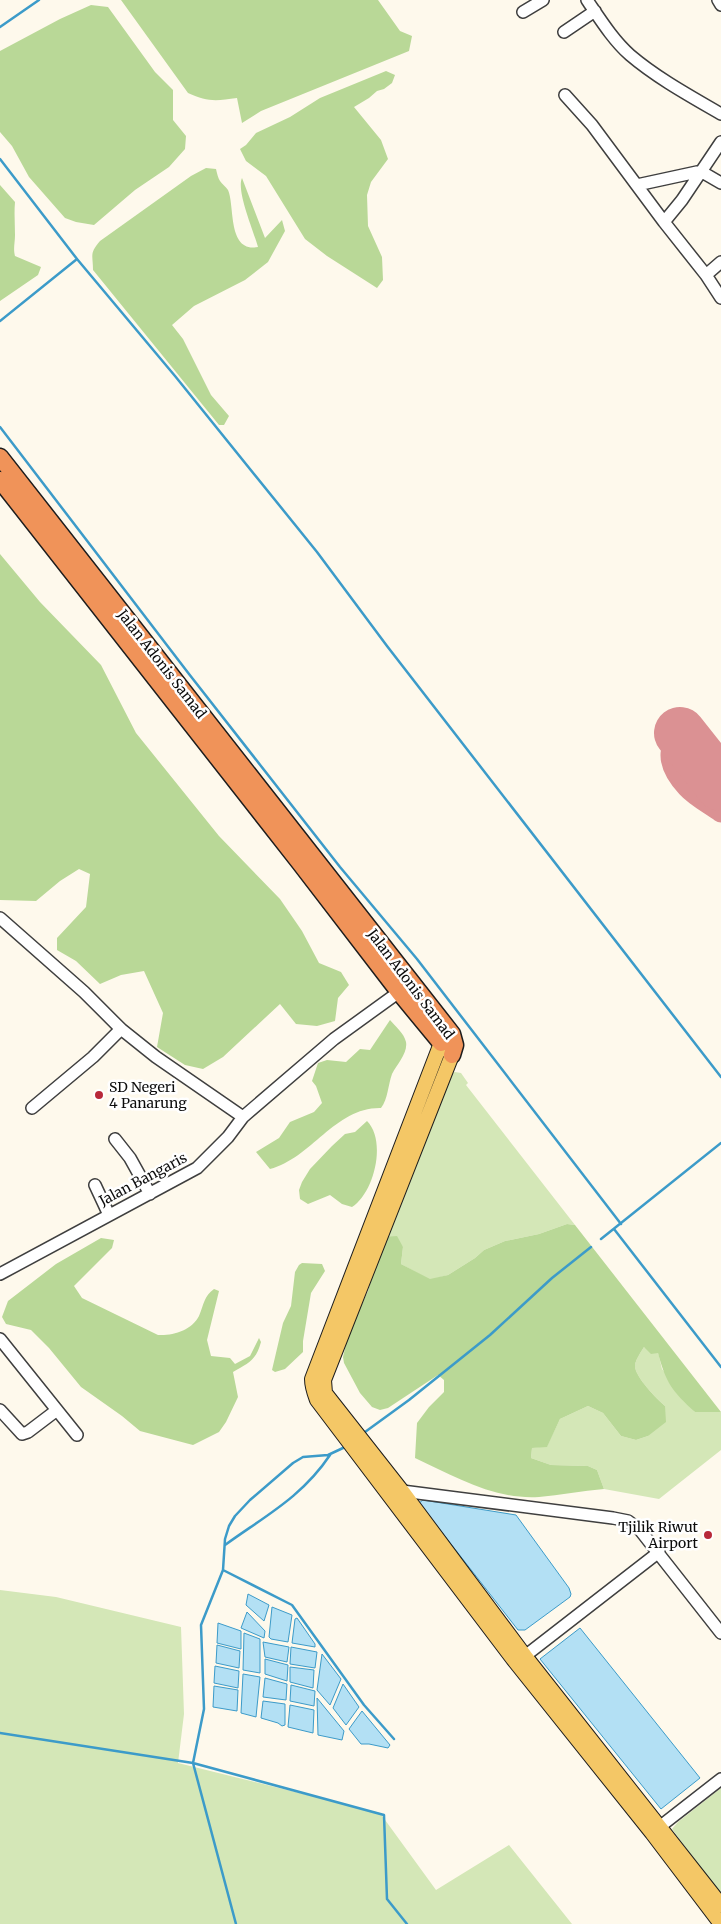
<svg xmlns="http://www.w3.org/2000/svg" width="721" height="1924" font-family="Merriweather,serif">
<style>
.green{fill:#d4e7b7}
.forest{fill:#b9d897}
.water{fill:#b3e0f4;stroke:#3c9bc9}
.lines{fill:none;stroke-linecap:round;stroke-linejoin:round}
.stream{stroke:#3c9bc9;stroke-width:2.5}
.taxiway{stroke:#db9193;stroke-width:21}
.runway{stroke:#db9193;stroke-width:52}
.minor-casing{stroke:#3f3f3f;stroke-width:14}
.major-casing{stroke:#1d1d1d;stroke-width:16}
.highway-casing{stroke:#1d1d1d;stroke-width:19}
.minor{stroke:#fff;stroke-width:11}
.major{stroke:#f4c766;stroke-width:14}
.highway{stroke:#f09359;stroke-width:16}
.poi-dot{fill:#b8293a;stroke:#fff;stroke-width:2}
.labels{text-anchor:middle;stroke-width:5;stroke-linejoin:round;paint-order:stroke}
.street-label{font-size:14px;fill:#0c0c0c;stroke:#fff}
.poi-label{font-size:14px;fill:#0c0c0c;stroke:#fff;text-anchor:start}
</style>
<rect width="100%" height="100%" fill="#fef9ec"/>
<path class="green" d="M 455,1072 L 461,1073 L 468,1083 L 466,1085 L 575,1225 L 567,1224 L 539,1234 L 505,1241 L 484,1250 L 475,1258 L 448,1275 L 430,1280 L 401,1264 L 403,1247 L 384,1237 L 450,1074 Z
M 644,1347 L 658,1352 L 662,1369 L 695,1412 L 721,1412 L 721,1450 L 659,1499 L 604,1489 L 597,1470 L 588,1466 L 551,1465 L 531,1458 L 532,1448 L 547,1446 L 560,1419 L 588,1406 L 603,1413 L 621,1436 L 636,1440 L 648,1436 L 665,1406 C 657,1399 634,1376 635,1365 C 636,1359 641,1352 644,1347 Z
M 0,1590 L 56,1597 L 181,1627 L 184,1714 L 178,1763 L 380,1813 L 436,1890 L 509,1845 L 572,1924 L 0,1924 Z
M 721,1788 L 721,1895 L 672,1829 L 678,1822 Z"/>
<path class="forest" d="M 121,0 L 378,0 L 400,31 L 412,36 L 409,51 L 261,111 L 242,123 L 237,98 C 216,101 207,102 188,93 Z
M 91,5 L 108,7 L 155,72 L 173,90 L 173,120 L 186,136 L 185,149 L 169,167 L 135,190 L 94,225 L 76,222 L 65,218 L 29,177 L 12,146 L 0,132 L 0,51 L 60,19 Z
M 386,71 L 395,75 L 392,83 L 384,89 L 377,91 L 369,98 L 354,107 L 381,140 L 388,159 L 371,182 L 367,195 L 368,226 L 382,257 L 383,280 L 377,288 L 327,256 L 305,239 L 266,176 L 246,161 L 240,149 L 246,145 L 256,133 L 290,117 L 320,98 Z
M 206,168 L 216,169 C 217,173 218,178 220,181 C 222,184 226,187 228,190 C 235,205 227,253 258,247 C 254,232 236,191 242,178 L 265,238 L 282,220 L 285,231 L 268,262 L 245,280 L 194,306 L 172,325 L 183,339 L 211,395 L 229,416 L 224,425 L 219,425 L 93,270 C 93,255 89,254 100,241 L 191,176 Z
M 0,185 L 15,202 C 14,214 15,224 15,235 C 15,243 13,248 15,256 L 41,267 L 38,275 L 0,301 Z
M 0,554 L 40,602 L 101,665 L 136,733 L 219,836 L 280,899 L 302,931 L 319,963 L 341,972 L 349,985 L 338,998 L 335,1021 L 317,1026 L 296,1024 L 280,1004 L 223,1057 L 203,1069 L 185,1065 L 157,1047 L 163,1013 L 144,971 L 121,975 L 100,984 L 76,961 L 57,950 L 57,938 L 86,907 L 90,874 L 79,869 L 60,881 L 36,901 L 0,900 Z
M 390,1020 C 395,1026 404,1033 406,1042 C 408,1053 397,1064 392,1074 C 388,1085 388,1099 381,1108 C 335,1107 312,1158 270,1169 L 256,1152 L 279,1138 L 290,1122 L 314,1112 L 322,1103 L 316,1086 L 312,1081 L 318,1063 L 327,1060 L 346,1062 L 360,1049 L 370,1050 Z
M 367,1121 C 387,1141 374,1193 352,1207 L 342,1204 L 330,1195 L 308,1204 L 300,1199 L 299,1190 L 302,1182 L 310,1169 L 332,1146 L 345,1134 L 355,1132 Z
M 567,1224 L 575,1225 L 721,1412 L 695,1412 C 672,1391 666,1383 658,1353 L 651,1354 L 644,1347 C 641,1352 636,1359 635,1365 C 634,1376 657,1399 665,1406 L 666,1422 L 648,1436 L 636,1440 L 621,1436 L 603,1413 L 588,1406 L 560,1419 L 547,1447 L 532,1448 L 531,1458 L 551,1465 L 588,1466 L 597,1470 L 604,1489 C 582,1491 560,1495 539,1497 C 494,1500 454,1476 415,1458 L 417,1423 L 429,1407 L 444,1392 L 444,1380 L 438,1375 L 388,1408 L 380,1410 L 372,1407 L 360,1393 L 344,1363 L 343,1357 L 349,1332 L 368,1291 L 384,1237 L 397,1236 L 403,1247 L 401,1264 L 430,1279 L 448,1275 L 475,1258 L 484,1250 L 505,1241 L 539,1234 Z
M 101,1238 L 114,1240 L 112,1248 L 74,1286 L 82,1298 L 158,1335 C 173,1336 192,1330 199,1316 C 204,1304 204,1296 214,1289 L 219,1291 L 207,1340 L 211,1356 L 230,1358 L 235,1364 L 250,1356 L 259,1338 L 261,1342 C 256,1361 248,1363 233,1372 L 238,1397 L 226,1422 L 219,1432 L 193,1445 L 140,1431 L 122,1416 L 81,1387 L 49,1348 L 31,1330 L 6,1324 L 2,1317 L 8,1301 L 56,1264 Z
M 302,1263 L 322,1264 L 325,1271 L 311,1293 L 303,1341 L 303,1352 L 285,1369 L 275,1372 L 272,1370 L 283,1323 L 291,1306 L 295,1272 L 299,1265 Z"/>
<path class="water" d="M 423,1500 L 516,1515 L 569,1588 L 571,1594 L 570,1597 L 525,1630 L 518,1630 L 419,1503 Z
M 248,1594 L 269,1605 L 264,1621 L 246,1605 Z
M 272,1607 L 292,1615 L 288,1642 L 271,1639 L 269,1637 Z
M 247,1612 L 265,1631 L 264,1638 L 241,1628 Z
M 297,1618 L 315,1644 L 315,1647 L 292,1643 L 295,1619 Z
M 218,1623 L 241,1631 L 241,1649 L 217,1643 Z
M 580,1628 L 700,1778 L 661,1809 L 540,1659 Z
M 244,1633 L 260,1639 L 260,1673 L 243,1670 Z
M 263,1642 L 289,1647 L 287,1662 L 265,1657 Z
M 217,1645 L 240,1651 L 239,1668 L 216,1663 Z
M 291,1647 L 317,1652 L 315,1668 L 290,1664 Z
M 322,1654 L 341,1679 L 330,1705 L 317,1690 Z
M 265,1659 L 288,1665 L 287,1681 L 265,1674 Z
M 215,1666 L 239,1671 L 238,1688 L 214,1683 Z
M 290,1667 L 314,1670 L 313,1688 L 290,1682 Z
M 243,1674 L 260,1677 L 256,1717 L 241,1713 Z
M 265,1678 L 287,1684 L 286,1700 L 263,1697 Z
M 343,1684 L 359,1707 L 346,1725 L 333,1708 Z
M 291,1685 L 315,1691 L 314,1706 L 290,1701 Z
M 214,1686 L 238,1690 L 237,1711 L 213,1707 Z
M 317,1698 L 344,1731 L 342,1740 L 318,1735 Z
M 263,1701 L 285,1704 L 285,1725 L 282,1726 L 278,1723 L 261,1718 Z
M 290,1705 L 314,1710 L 313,1733 L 288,1727 Z
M 362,1711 L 390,1745 L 388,1748 L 369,1744 L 361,1744 L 349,1729 Z"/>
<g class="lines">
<path class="stream" d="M 0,27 L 39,0
M 0,159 L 77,259
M 0,321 L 77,259 L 175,376 L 317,552 L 387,646 L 721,1077
M 0,427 L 189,674 L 340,867 L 417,959 L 621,1224
M 614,1229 L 721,1367
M 601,1239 L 721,1143
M 365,1432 L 409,1400 L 490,1335 L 552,1278 L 591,1247
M 225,1545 C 265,1516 302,1497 330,1455
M 223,1570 L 292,1605 L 364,1705 L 394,1739
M 0,1733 L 193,1763 L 384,1815 L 387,1899 L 407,1924
M 236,1924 L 193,1763 L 204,1709 L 201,1625 L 223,1570 L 225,1539 L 229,1526 L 235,1516 L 250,1500 L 293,1463 L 303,1457 L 328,1455 L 343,1448"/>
<path class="taxiway" d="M 712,774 C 721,714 637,732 687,787 C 696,797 710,804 721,812"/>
<path class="runway" d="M 680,733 L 721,785"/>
<defs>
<path id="minor" d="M 587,0 C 600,19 613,40 630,55 C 657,78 690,96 721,114
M 718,0 L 721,5
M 523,12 L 543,0
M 564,32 L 595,11
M 565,95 L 592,125 L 664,222
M 721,142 L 682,200 L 664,222 L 706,275 L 721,262
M 637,185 L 697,172 L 702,172 L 721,183
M 706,275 L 721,298
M 0,918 L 84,992 L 121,1029 L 156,1057 L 243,1117
M 32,1108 L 93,1057 L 121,1029
M 115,1139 L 130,1158 L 150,1194
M 95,1185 L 109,1215
M 0,1274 L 197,1168 L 228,1137 L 243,1117 L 334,1039 L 399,992
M 0,1339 L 77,1435
M 0,1410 L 22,1434 L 28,1432 L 57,1410
M 399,1493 L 402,1491 L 613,1518 L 628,1521 L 640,1530 L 721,1633
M 525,1656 L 659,1552
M 653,1832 L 721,1779"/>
<path id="major" d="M 721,1924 L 652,1833 L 513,1659 L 317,1400 C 314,1392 312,1387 312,1379 L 441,1043 L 452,1055 L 324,1380 L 325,1393 L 402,1491 L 525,1656 L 721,1905"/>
<path id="highway" d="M 0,457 L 452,1034 L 455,1045 L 452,1055
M 0,480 L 300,863 L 399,992 L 441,1043"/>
</defs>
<use href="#minor" class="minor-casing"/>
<use href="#major" class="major-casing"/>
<use href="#highway" class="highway-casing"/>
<use href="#minor" class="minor"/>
<use href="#major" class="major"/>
<use href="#highway" class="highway"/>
</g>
<g class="poi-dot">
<circle cx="99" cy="1095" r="5"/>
<circle cx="708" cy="1535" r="5"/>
</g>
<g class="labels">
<g class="street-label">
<text transform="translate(162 664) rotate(52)" y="5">Jalan Adonis Samad</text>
<text transform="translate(411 984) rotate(53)" y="5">Jalan Adonis Samad</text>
<text transform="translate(143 1179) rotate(-28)" y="5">Jalan Bangaris</text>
</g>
<g class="poi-label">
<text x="109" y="1092">SD Negeri<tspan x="109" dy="16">4 Panarung</tspan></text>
<text x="698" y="1532" text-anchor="end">Tjilik Riwut<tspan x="698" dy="16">Airport</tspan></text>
</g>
</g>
</svg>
